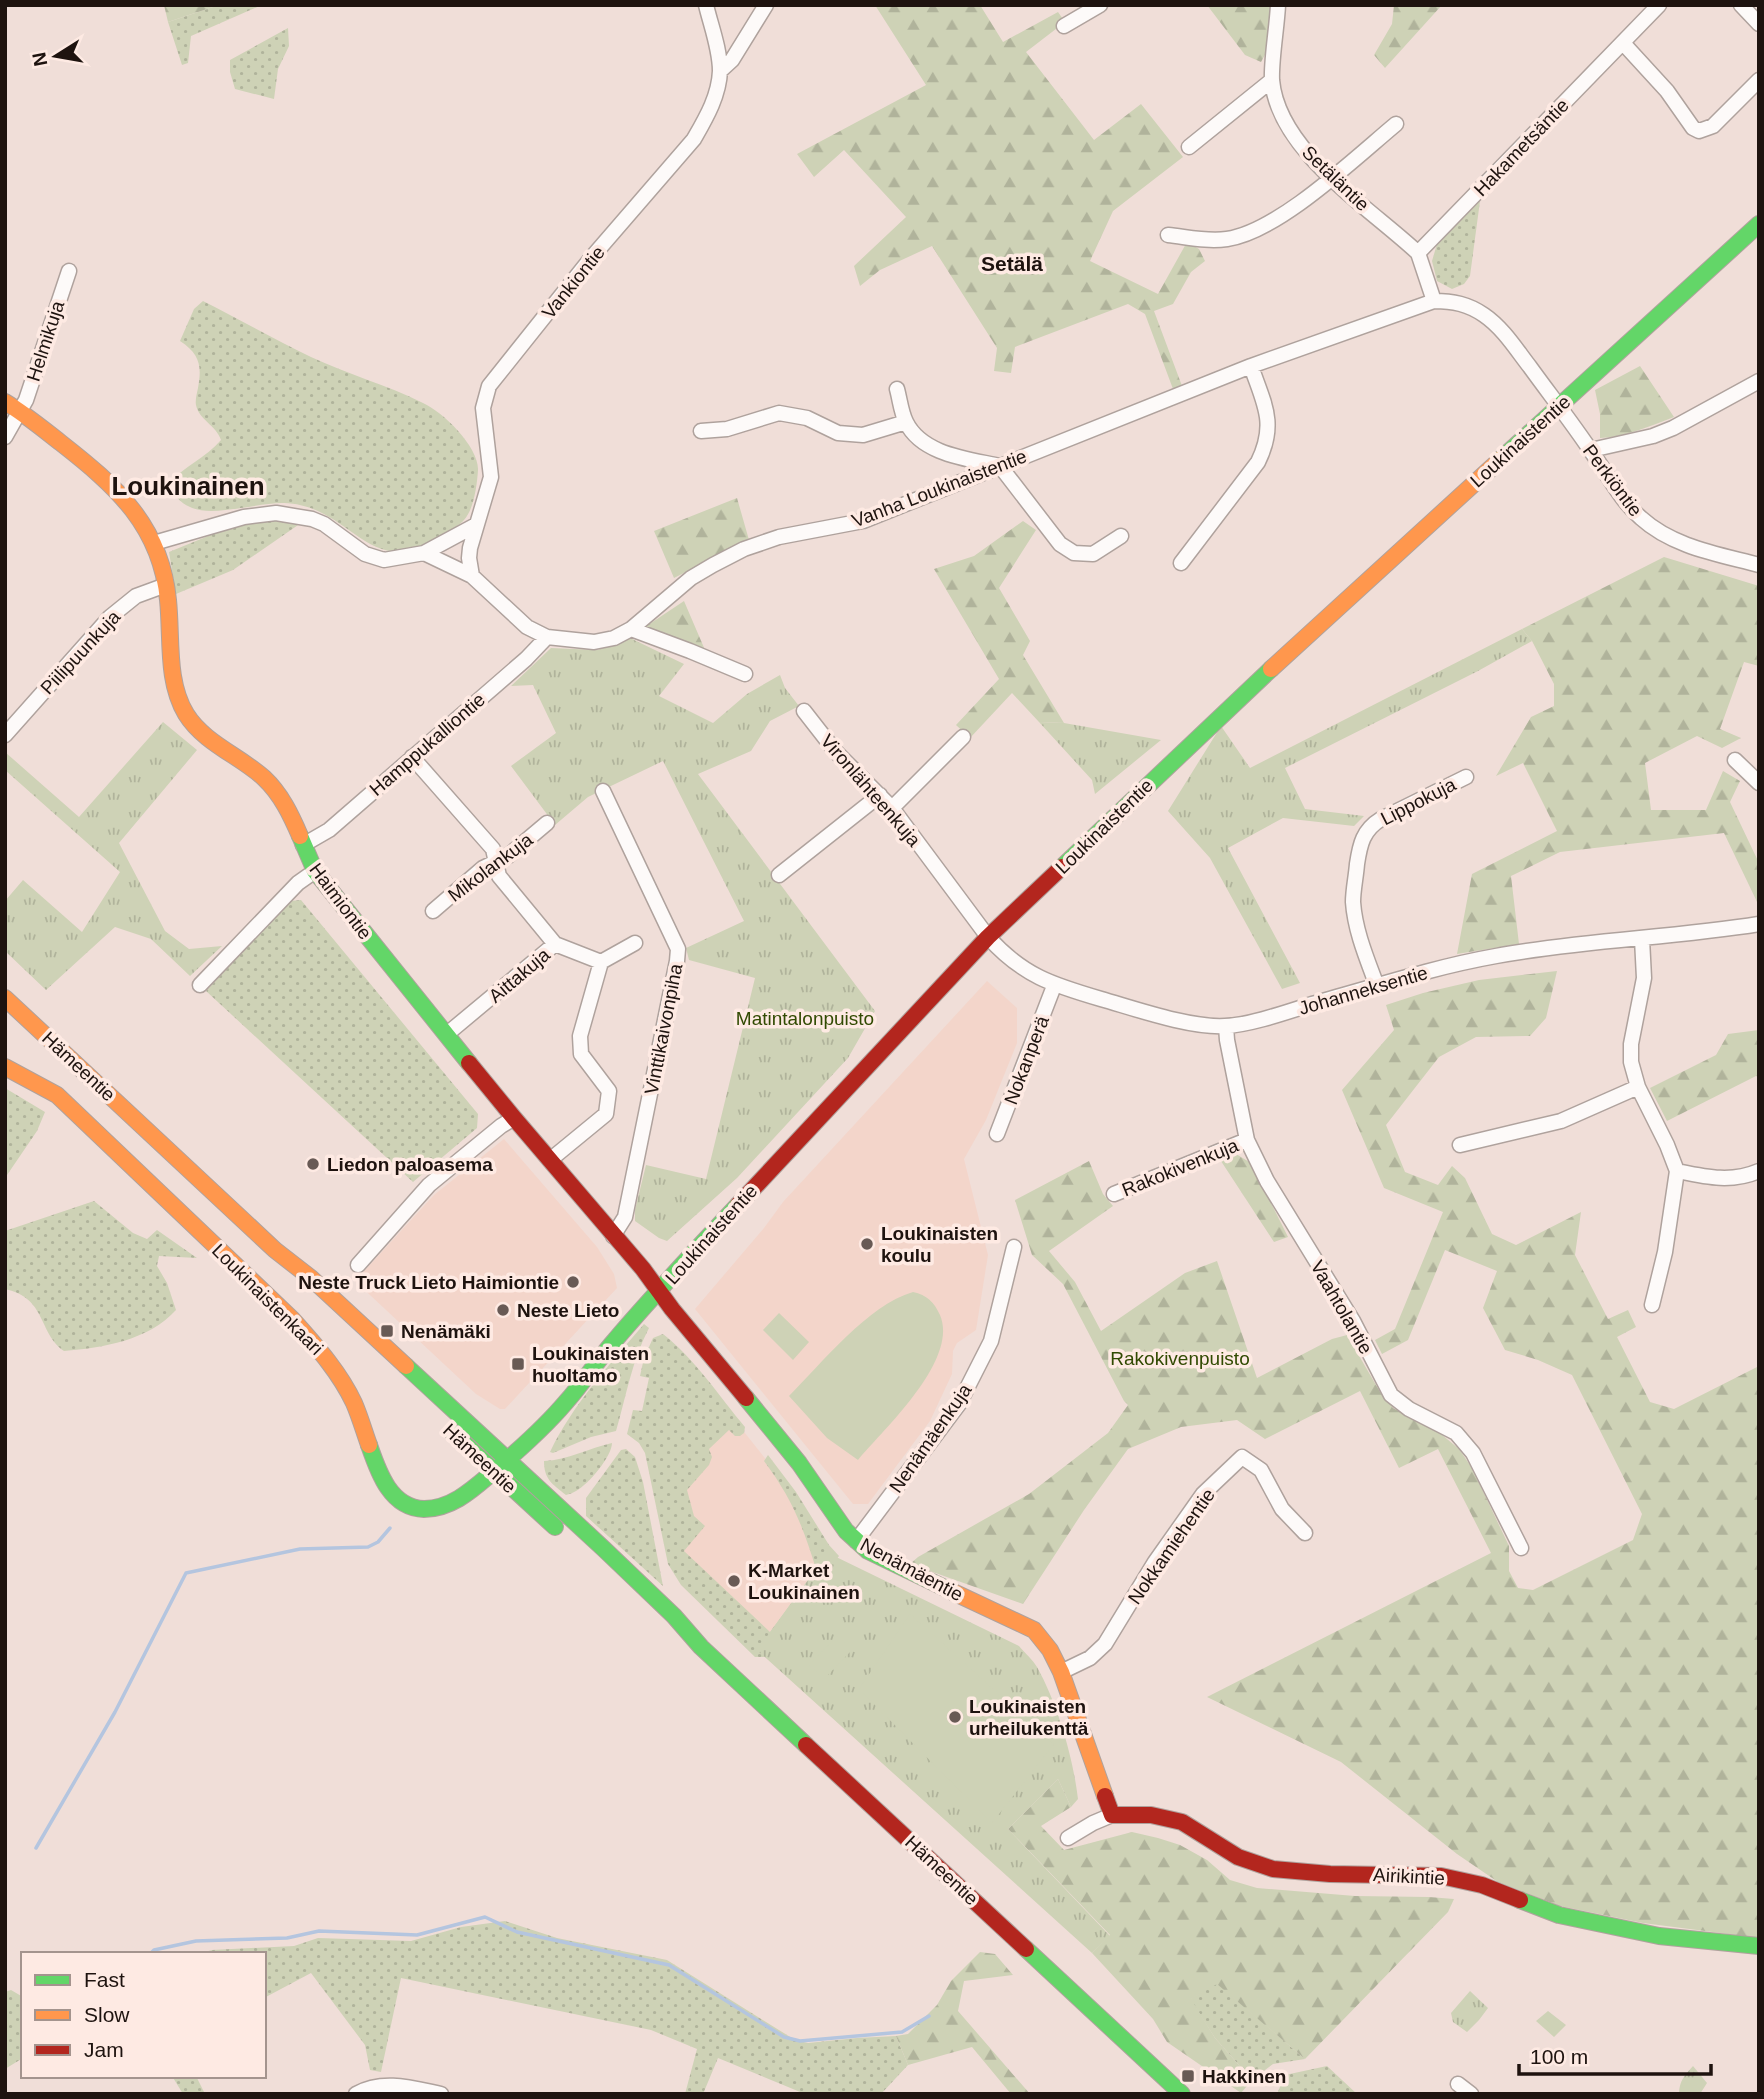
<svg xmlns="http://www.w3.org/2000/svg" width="1764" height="2099" font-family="Arial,sans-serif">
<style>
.built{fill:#f3d5ca}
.grass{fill:url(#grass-dots)}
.forest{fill:url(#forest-firs)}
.park{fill:url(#park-tufts)}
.garden{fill:#ced2b6}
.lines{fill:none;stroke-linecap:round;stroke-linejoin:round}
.stream{stroke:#b4c5df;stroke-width:3.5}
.street-casing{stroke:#afa29d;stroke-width:17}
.fast-casing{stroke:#afa29d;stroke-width:18}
.slow-casing{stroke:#afa29d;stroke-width:18}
.jam-casing{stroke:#afa29d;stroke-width:18}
.street{stroke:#fdfaf9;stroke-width:14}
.fast{stroke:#63d668;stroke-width:16}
.slow{stroke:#ff974d;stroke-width:16}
.jam{stroke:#b3261e;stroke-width:16}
.poi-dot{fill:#685a55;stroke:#feeae3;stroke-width:2.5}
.labels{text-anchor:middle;stroke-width:7;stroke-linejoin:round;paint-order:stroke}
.street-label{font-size:19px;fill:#1e130f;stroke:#feeae3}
.park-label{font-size:19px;fill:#314a02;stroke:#feeae3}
.poi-label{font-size:19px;font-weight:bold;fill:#1e130f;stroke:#feeae3;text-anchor:start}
.neighbourhood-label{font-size:21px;font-weight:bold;fill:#1e130f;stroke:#feeae3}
.district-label{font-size:26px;font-weight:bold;fill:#1e130f;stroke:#feeae3}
</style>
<defs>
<pattern id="grass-dots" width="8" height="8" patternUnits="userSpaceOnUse" patternTransform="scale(1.75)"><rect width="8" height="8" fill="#ced2b6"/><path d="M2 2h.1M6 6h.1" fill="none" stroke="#b0b39b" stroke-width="1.8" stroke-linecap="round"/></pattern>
<pattern id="forest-firs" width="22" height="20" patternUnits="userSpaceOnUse" patternTransform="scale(1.75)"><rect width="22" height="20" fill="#ced2b6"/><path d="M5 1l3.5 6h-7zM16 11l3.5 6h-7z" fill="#b0b39b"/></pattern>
<pattern id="park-tufts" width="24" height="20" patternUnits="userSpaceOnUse" patternTransform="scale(1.75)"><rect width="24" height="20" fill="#ced2b6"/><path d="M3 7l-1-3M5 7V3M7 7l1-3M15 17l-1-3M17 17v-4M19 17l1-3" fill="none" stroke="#b0b39b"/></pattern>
</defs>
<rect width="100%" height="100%" fill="#f0ded8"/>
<path class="built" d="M 987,981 L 1017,1008 L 1017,1043 L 986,1120 L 964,1159 L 988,1255 L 976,1330 L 957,1343 L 953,1351 L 952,1374 L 930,1421 L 868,1504 L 853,1504 L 695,1309 L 764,1228 L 783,1202 Z
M 504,1139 L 597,1247 L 614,1274 L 617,1288 L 505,1409 L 500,1409 L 476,1394 L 355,1281 L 434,1195 Z
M 714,1394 L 798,1500 L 828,1553 L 757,1650 L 682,1579 L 674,1530 Z"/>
<path class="grass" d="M 219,5 L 262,5 L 191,36 L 188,63 L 182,65 L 168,22 Z
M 288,28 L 289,46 L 278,69 L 274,99 L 235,89 L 230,72 L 230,60 Z
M 1480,201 L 1470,276 L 1464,284 L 1452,289 L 1437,281 L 1432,261 L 1437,244 Z
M 203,301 C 239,319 275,340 311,357 C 347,374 387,385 423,403 C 443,412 479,447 478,470 C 477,485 474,509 464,520 C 460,525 452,529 447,533 C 369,588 354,505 284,503 C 259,502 212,518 190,507 C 180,503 174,494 168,485 C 183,466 206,458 221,440 C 216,425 199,420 196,405 C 195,400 197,393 198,388 C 202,366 200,354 180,341 L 194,309 Z
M 270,518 L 301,523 L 233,570 L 176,594 L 169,552 L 235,525 Z
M 301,900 L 478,1114 L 477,1128 L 413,1182 L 206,991 L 290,901 Z
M 5,1088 L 45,1112 L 37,1131 L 5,1178 Z
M 94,1201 L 133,1233 L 147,1239 L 157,1230 L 197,1258 L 159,1256 L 157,1266 L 167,1283 L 176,1310 C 149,1340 103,1348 64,1351 C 38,1333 47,1298 5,1289 L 5,1231 Z
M 644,1324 L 649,1328 C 632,1360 626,1397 616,1431 L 591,1437 L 553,1453 L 550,1452 C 573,1404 610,1364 644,1324 Z
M 663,1334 C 695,1359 719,1396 745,1427 L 744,1433 L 740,1436 L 735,1436 L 729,1430 L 709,1449 L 712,1457 L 709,1465 L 687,1490 L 694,1516 L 705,1526 L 684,1551 L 770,1632 L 816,1569 C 803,1526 791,1497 764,1461 L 768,1455 L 796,1492 L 829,1545 L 839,1556 L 764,1657 L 755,1657 L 681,1585 L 668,1564 L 645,1453 L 639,1443 L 627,1434 L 633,1410 L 642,1411 L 649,1378 L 640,1376 L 644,1358 L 653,1338 Z
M 612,1443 C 612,1456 589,1484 576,1491 C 573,1493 569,1494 566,1495 C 552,1484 544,1479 544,1461 C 568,1460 589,1448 612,1443 Z
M 626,1449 L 635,1457 L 643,1482 L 663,1586 L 586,1516 L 586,1498 L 621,1450 Z
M 505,1921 L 557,1938 L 667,1960 L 795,2040 L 808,2043 L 857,2038 L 896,2036 L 908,2065 L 881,2094 L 805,2094 L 718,2058 L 703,2094 L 685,2094 L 697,2049 L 651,2030 L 401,1978 L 381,2072 L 370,2070 L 365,2045 L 311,1973 L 264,1998 L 264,1954 L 197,1954 L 212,1950 L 294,1946 L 318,1938 L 411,1941 L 461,1927 Z
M 1217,1983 L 1305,2059 L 1273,2064 L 1252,2080 L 1215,2038 L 1190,1999 Z
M 11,1990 L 23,1997 L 23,2058 L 5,2069 L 5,1992 Z
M 1327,2066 L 1357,2094 L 1277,2094 L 1285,2075 Z
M 172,2076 L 196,2076 L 205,2094 L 183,2094 Z"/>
<path class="forest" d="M 164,5 L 219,5 L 168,22 Z
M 875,5 L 980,5 L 1003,42 L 1058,12 L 1065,22 L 1026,52 L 1094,140 L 1141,104 L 1183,157 L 1113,211 L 1090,261 L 1158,294 L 1187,242 L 1199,249 L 1205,261 L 1191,272 L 1173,304 L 1154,311 L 1182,386 L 1173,389 L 1145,314 L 1128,304 L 1015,347 L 1011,373 L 994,371 L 997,348 L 932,246 L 880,270 L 860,286 L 854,266 L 906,217 L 844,150 L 814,177 L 797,154 L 926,85 Z
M 1207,5 L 1273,5 L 1266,53 L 1261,62 L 1245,55 Z
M 1394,5 L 1442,5 L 1385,68 L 1374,55 L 1392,24 Z
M 1640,366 L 1674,417 C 1650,426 1626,437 1600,438 L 1600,414 L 1595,390 Z
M 737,498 L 749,540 L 674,578 L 654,531 Z
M 1023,521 L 1036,530 L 999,588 L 1030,641 L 1023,655 L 1064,723 L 1039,722 L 1012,693 L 970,738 L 956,725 L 999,679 L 934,569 L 974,556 Z
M 1664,557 L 1759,586 L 1759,666 L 1744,662 L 1720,729 L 1741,738 L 1722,748 L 1697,736 L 1645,763 L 1651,810 L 1706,810 L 1723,771 L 1740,781 L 1730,802 L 1759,863 L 1759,906 L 1724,833 L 1560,852 L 1511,876 L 1519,944 L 1457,954 L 1472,874 L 1557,831 L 1523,763 L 1496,776 L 1531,717 L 1554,706 L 1554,684 L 1532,641 L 1522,629 Z
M 684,601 L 705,650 L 645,627 Z
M 1557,971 L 1546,1018 L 1530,1036 L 1476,1037 L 1439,1057 L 1386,1125 L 1405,1172 L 1438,1185 L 1452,1166 L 1465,1178 L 1492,1234 L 1516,1245 L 1581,1212 L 1575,1255 L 1608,1319 L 1628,1310 L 1636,1327 L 1617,1337 L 1650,1402 L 1674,1409 L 1759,1366 L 1759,1938 L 1643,1923 L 1560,1906 L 1498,1882 L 1457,1854 L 1341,1762 L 1207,1697 L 1491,1553 L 1438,1449 L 1399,1468 L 1360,1391 L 1265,1439 L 1237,1420 L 1181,1427 L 1128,1449 L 1084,1510 L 1023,1604 L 910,1564 L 918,1557 L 1029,1494 L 1108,1433 L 1128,1405 L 1124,1401 L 1063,1284 L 1032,1255 L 1015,1200 L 1089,1161 L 1103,1194 L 1113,1206 L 1049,1251 L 1075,1282 L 1101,1331 L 1185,1273 L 1217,1261 L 1257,1378 L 1332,1339 L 1347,1335 L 1376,1385 L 1393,1408 L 1441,1434 L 1459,1449 L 1472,1468 L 1509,1546 L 1509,1571 L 1518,1588 L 1533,1590 L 1633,1540 L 1642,1514 L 1572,1375 L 1538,1360 L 1505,1350 L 1483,1308 L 1497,1271 L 1445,1250 L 1408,1340 L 1382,1354 L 1375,1340 L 1395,1329 L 1443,1212 L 1384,1188 L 1342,1090 L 1394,1030 L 1386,1005 L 1423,993 L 1479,980 Z
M 1759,1030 L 1759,1077 L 1756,1076 L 1667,1121 L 1650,1088 L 1716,1055 L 1728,1034 Z
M 1236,1154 L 1251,1163 L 1288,1237 L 1274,1242 L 1219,1158 Z
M 1058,1779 L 1071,1807 L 1041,1826 L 1064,1850 L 1132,1832 L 1158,1838 L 1180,1845 L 1207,1860 L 1230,1880 L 1257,1888 L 1355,1896 L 1429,1897 L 1454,1899 L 1448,1912 L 1305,2059 L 1217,1984 L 1191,1999 L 1215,2038 L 1252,2080 L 1241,2093 L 1167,2042 L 1153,2019 L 1092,1953 L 1110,1935 L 1008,1829 Z
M 980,1952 L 995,1954 L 1013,1975 L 964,1981 L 958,2011 L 1030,2094 L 1011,2094 L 972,2047 L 908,2065 L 896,2036 L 908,2034 L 937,2005 L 951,1981 Z"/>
<path class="park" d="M 1522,629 L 1532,641 L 1478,671 L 1285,768 L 1305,809 L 1364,816 L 1354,826 L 1283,818 L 1228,848 L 1300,983 L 1282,989 L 1210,858 L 1168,811 L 1221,726 L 1250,768 Z
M 628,637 L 684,664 L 659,696 L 713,723 L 747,694 L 780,675 L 785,688 L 799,706 L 770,721 L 751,751 L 698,774 L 875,1011 L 848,1058 L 737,1178 L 667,1241 L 659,1238 L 635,1221 L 635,1210 L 646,1165 L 706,1179 L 755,978 L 689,960 L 686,948 L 744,921 L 663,761 L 588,797 L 555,825 L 511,766 L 556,733 L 533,685 L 511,686 L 551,648 L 598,650 Z
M 163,722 L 197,750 L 119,843 L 165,931 L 189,949 L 222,946 L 190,976 L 151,939 L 115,927 L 46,990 L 5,951 L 5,901 L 23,880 L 82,932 L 120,872 L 5,770 L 5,752 L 79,817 Z
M 1039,722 L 1064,723 L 1161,740 L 1095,794 L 1092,780 Z
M 828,1553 L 1019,1646 C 1025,1653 1033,1660 1037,1667 C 1058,1705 1073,1757 1078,1799 L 1071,1807 L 1058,1779 L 1008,1829 L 1110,1936 L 1092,1953 L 757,1650 Z
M 1470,1991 L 1488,2008 L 1479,2020 L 1467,2032 L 1453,2022 L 1451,2013 Z
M 1693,2066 L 1707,2083 L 1700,2094 L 1679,2094 C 1679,2081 1685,2075 1693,2066 Z"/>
<path class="garden" d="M 913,1292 C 927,1295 934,1302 940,1315 C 959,1360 885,1428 858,1460 L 827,1438 L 789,1396 C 822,1363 868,1305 913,1292 Z
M 779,1313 L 809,1342 L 793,1360 L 763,1330 Z
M 910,1614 L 1054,1744 L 992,1823 L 859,1689 Z
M 837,1636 L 852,1650 L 824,1679 L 809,1665 Z
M 1548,2011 L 1566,2025 L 1554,2037 L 1536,2021 Z"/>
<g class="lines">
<path class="stream" d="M 36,1848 L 115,1712 L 186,1573 L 300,1549 L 368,1547 L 378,1542 L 390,1528
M 150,1954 L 154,1950 L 196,1941 L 287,1938 L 319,1931 L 417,1935 L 485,1917 L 517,1932 L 669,1965 L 784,2037 L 800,2041 L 902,2032 L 929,2016"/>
<defs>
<path id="street" d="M 1278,5 C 1277,27 1271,60 1272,80 C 1278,151 1370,208 1418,253
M 1741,5 L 1759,24
M 1064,26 L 1100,5
M 1623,43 L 1667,91 L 1693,128 L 1699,131 L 1713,126 L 1759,80
M 720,71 L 732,60 L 766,5
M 1189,147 L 1272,80
M 1168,235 C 1187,237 1207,242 1227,239 C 1278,232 1355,158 1396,124
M 1434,301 L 1418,253 L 1659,5
M 897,389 C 900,400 901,412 906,422 C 922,455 969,459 1000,466
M 701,431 L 727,429 L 779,413 L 807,418 L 838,433 L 863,435 L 906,422
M 5,437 L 26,400 L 69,271
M 1591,450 L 1653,436 L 1673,428 L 1759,381
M 1000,466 L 1060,544 L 1074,553 L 1093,554 L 1121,536
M 154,543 L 244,517 L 276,513 L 312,519 L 324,524 L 365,554 L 384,560 L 424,553 L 472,576 L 527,627 L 547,637 L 594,642 L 614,638 L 631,629 L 691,578 L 713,565 L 744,549 L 779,537 L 863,521 L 1251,366 L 1434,301 C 1453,301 1468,304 1484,315 C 1503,328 1516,349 1530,367 C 1551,396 1573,424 1593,454 C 1608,475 1621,501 1641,518 C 1673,547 1718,554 1759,565
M 424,553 L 476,525
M 1181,563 L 1258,462 C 1277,423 1264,404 1251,366
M 472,576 L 469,558 L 470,548 L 491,477 L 483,408 L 489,386 L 592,257 L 694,139 C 706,118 719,96 720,71 C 720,49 711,26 706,5
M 631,629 L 690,651 L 745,674
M 804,711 L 836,752 L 892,808 L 988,937 C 1023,976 1053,985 1101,999 C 1136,1009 1190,1028 1225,1026 C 1250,1025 1287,1012 1312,1004 C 1373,987 1434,967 1496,956 C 1583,940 1672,938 1759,924
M 5,735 L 110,617 L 136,596 L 166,585
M 412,757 L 493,849 L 499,876 L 555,944
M 1735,760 L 1759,783
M 603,791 L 678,949 L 677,961 L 625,1217 L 613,1236
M 892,808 L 963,737
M 303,845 L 329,830 L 526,659 L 547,637
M 779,875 L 880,795
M 433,911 L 483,868 L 508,856 L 547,823
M 1642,939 L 1644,978 L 1631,1044 L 1631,1062 L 1638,1087 L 1667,1145 L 1677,1171 L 1665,1252 L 1652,1305
M 200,985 L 298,883 L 315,871
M 1377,986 C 1367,959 1355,931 1353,902 C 1353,890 1356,877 1357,864 C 1360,844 1363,830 1381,819 L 1466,777
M 1226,1026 L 1227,1040 L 1247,1140 L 1267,1181 L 1353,1321 L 1391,1395 L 1409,1409 L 1456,1433 L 1473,1453 L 1521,1548
M 447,1034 L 555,944 L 601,962 L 635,943
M 997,1134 L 1054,986
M 1460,1145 L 1561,1121 L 1638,1087
M 550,1160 L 606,1114 L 609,1091 L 581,1054 L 580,1036 L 601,962
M 1677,1171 C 1706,1177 1731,1183 1759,1171
M 1114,1194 L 1247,1140
M 358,1265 L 429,1185 L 501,1126 L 514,1118
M 856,1541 L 959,1404 L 991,1341 L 1014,1247
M 1061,1672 L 1090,1658 L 1105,1644 L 1155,1562 L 1203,1494 L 1242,1457 L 1261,1470 L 1282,1509 L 1305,1533
M 1068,1838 L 1093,1823 L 1112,1815
M 1458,2084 L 1471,2094
M 356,2094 C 383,2079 412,2088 441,2094"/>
<path id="fast" d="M 1501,459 L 1759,224
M 300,836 L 315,871 L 469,1063
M 1062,867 L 1271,669
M 406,1366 L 604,1549 L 674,1616 L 701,1647 L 806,1745
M 746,1398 L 799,1463 L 846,1531 L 868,1551 L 953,1592
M 453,1433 L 555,1527
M 369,1445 C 378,1471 390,1508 424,1509 C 452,1509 473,1489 493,1472 C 519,1450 544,1428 566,1402 C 584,1382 598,1359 616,1339 C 655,1293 697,1249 738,1205
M 1520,1900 L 1559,1915 L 1659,1936 L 1759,1946
M 1026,1949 L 1182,2094"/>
<path id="slow" d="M 5,402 C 25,414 43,429 61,443 C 116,486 161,526 168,600 C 172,638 166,681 186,714 C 204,743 240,756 264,778 C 281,794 291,815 300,836
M 1271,669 L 1501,459
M 5,998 L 275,1250 L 311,1278 L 406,1366
M 5,1067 L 57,1095 L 292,1319 C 315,1345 339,1371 354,1403 C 360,1417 364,1431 369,1445
M 953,1592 L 1034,1630 L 1050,1650 L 1061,1672 L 1105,1796"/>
<path id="jam" d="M 469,1063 L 514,1118 L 643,1269 L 672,1309 L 746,1398
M 738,1205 L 988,937 L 1062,867
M 806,1745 L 1026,1949
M 1105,1796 L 1112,1815 L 1151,1815 L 1182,1822 L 1238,1857 L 1273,1869 L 1330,1874 L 1441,1876 L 1482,1885 L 1520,1900"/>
</defs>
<use href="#street" class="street-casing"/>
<use href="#fast" class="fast-casing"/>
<use href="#slow" class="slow-casing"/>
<use href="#jam" class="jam-casing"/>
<use href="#street" class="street"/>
<use href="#fast" class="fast"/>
<use href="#slow" class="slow"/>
<use href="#jam" class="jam"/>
</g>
<g class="poi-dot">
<circle cx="313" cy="1164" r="7"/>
<circle cx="867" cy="1244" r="7"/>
<circle cx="573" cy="1282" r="7"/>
<circle cx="503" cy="1310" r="7"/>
<rect x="380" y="1324" width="14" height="14" rx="3.5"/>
<rect x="511" y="1357" width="14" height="14" rx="3.5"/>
<circle cx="734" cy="1581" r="7"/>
<circle cx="955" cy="1717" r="7"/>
<rect x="1181" y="2069" width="14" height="14" rx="3.5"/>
</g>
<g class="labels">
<g class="street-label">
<text transform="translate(1521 147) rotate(-46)" y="7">Hakametsäntie</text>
<text transform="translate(1336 178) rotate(44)" y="7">Setäläntie</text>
<text transform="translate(573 282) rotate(-51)" y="7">Vankiontie</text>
<text transform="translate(45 341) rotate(-72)" y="7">Helmikuja</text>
<text transform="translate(1520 441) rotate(-42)" y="7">Loukinaistentie</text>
<text transform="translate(1613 480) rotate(53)" y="7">Perkiöntie</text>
<text transform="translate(939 488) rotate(-21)" y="7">Vanha Loukinaistentie</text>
<text transform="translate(80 652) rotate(-47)" y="7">Piilipuunkuja</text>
<text transform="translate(427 744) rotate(-41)" y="7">Hamppukalliontie</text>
<text transform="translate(871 790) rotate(49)" y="7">Vironlähteenkuja</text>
<text transform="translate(1418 801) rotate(-27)" y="7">Lippokuja</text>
<text transform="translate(1104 826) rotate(-44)" y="7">Loukinaistentie</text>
<text transform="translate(490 867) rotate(-37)" y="7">Mikolankuja</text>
<text transform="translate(341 901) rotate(53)" y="7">Haimiontie</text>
<text transform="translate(519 975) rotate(-40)" y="7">Aittakuja</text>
<text transform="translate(1363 990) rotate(-16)" y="7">Johanneksentie</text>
<text transform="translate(663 1029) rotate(-79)" y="7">Vinttikaivonpiha</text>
<text transform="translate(1026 1060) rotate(-69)" y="7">Nokanperä</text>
<text transform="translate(79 1066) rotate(43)" y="7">Hämeentie</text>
<text transform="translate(1180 1167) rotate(-22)" y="7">Rakokivenkuja</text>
<text transform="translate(711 1234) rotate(-48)" y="7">Loukinaistentie</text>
<text transform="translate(268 1299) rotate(45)" y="7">Loukinaistenkaari</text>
<text transform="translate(1342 1307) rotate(60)" y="7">Vaahtolantie</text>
<text transform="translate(930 1438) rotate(-55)" y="7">Nenämäenkuja</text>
<text transform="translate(480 1458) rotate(43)" y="7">Hämeentie</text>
<text transform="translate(1171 1546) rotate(-55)" y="7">Nokkamiehentie</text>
<text transform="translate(912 1569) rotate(28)" y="7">Nenämäentie</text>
<text transform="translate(942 1870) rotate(43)" y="7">Hämeentie</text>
<text transform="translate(1409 1876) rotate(3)" y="7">Airikintie</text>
</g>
<g class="park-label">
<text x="805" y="1025">Matintalonpuisto</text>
<text x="1180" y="1365">Rakokivenpuisto</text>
</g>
<g class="poi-label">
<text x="327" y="1171">Liedon paloasema</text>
<text x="881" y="1240">Loukinaisten<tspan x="881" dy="22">koulu</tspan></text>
<text x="559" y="1289" text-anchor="end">Neste Truck Lieto Haimiontie</text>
<text x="517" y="1317">Neste Lieto</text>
<text x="401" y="1338">Nenämäki</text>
<text x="532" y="1360">Loukinaisten<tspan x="532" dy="22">huoltamo</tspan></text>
<text x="748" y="1577">K-Market<tspan x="748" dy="22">Loukinainen</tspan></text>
<text x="969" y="1713">Loukinaisten<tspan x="969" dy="22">urheilukenttä</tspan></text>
<text x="1202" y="2083">Hakkinen</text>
</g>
<g class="neighbourhood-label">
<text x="1012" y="271">Setälä</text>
</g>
<g class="district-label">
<text x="188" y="495">Loukinainen</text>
</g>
</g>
<rect width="1764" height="2099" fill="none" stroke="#1e130f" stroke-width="14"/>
<rect x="21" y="1952" width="245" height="126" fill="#feeae3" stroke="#a4948e" stroke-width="2"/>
<rect x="35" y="1975" width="35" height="10" fill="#63d668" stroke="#a4948e" stroke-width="2"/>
<text x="84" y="1987" font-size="21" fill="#1e130f">Fast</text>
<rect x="35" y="2010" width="35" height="10" fill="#ff974d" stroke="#a4948e" stroke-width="2"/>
<text x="84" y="2022" font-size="21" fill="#1e130f">Slow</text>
<rect x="35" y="2045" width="35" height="10" fill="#b3261e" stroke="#a4948e" stroke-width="2"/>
<text x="84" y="2057" font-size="21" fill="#1e130f">Jam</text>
<g transform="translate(56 56) rotate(259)" stroke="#feeae3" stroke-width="5" paint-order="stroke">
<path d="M0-5L12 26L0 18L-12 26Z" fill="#1e130f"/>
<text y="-10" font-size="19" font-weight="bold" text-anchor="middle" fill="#1e130f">N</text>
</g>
<path d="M1519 2064v10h192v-10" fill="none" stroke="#1e130f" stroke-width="3.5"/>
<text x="1530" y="2064" font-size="21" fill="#1e130f" stroke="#feeae3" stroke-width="5" paint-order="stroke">100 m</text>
</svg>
